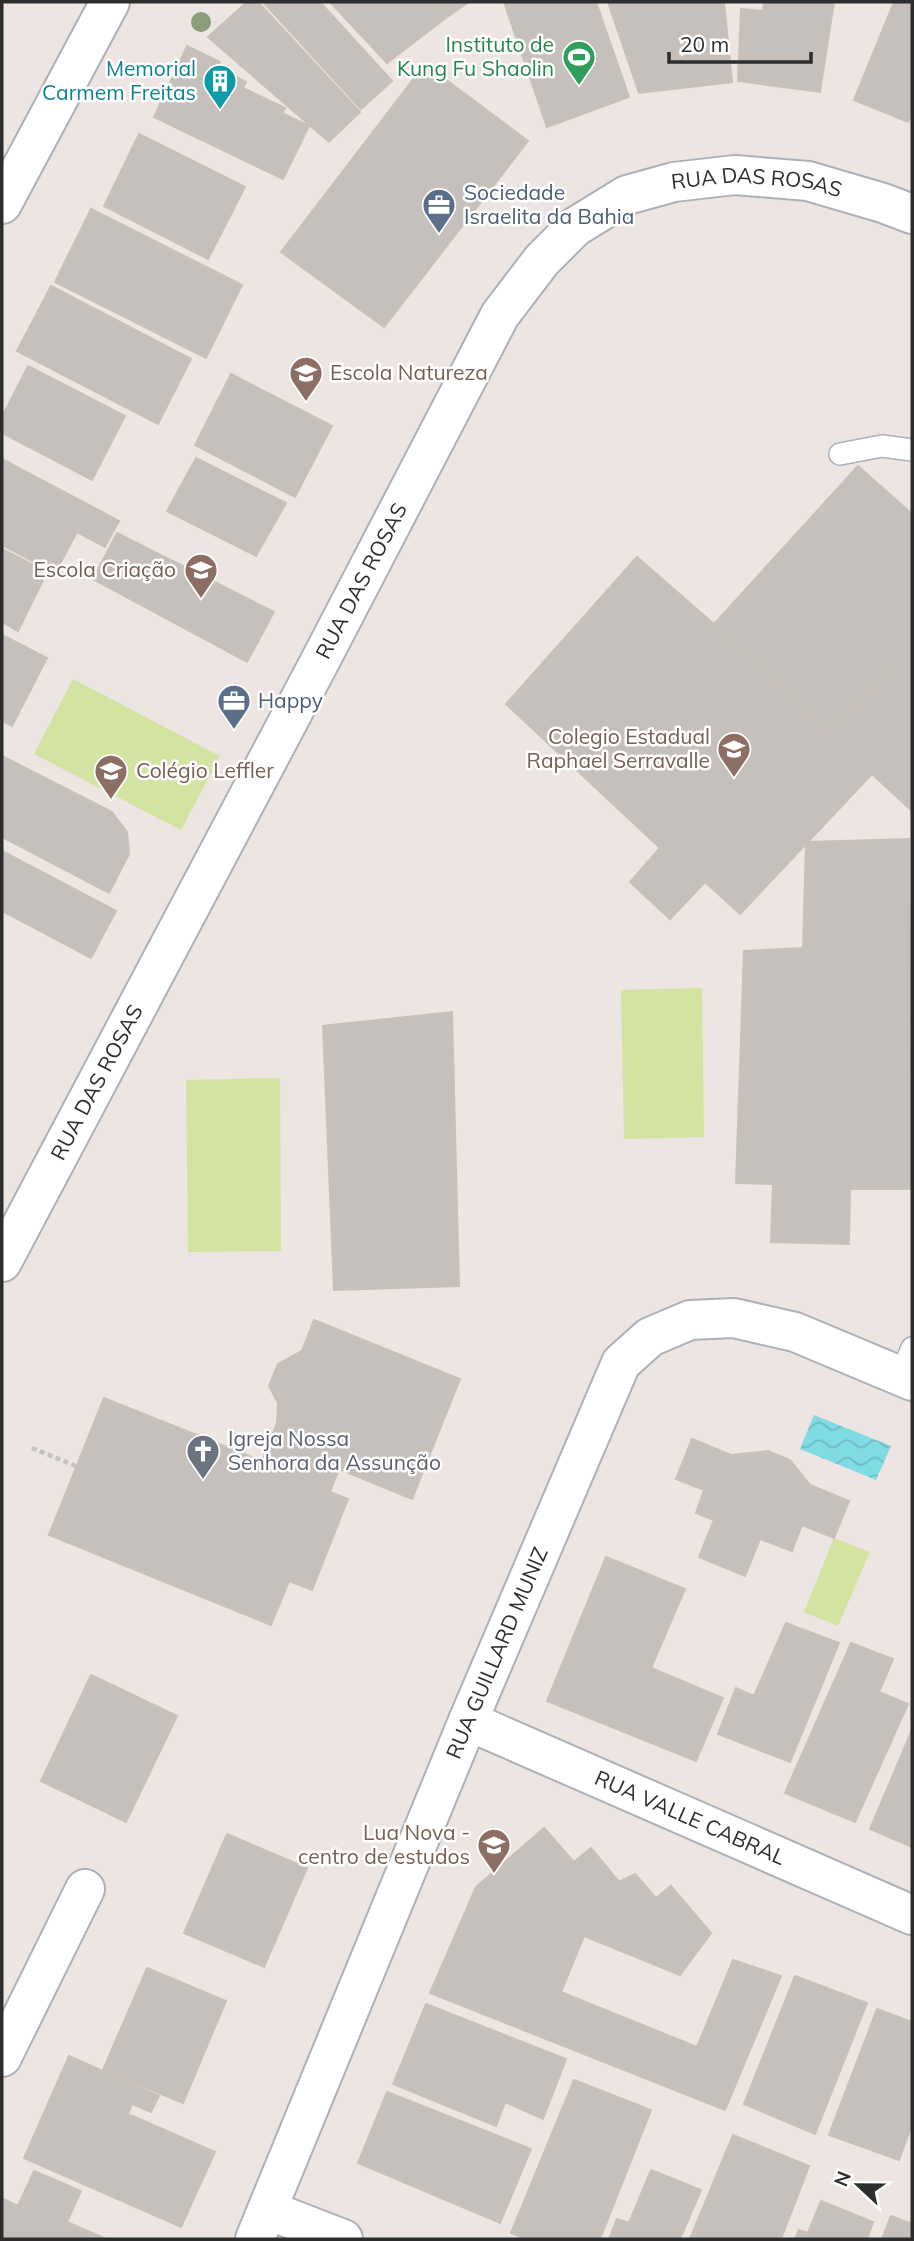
<svg xmlns="http://www.w3.org/2000/svg" width="914" height="2241" font-family="Mulish,sans-serif">
<style>
.pitch{fill:#d3e3a1}
.water{fill:url(#water-waves)}
.building{fill:#c5c0bc;stroke:#c8c1ba;stroke-width:2}
.lines{fill:none;stroke-linecap:round;stroke-linejoin:round}
.lane-casing{stroke:#adb1b7;stroke-width:24}
.street-casing{stroke:#adb1b7;stroke-width:42}
.secondary-casing{stroke:#adb1b7;stroke-width:42}
.path{stroke:#c4c4c4;stroke-width:4.5;stroke-dasharray:5 3.5;stroke-linecap:butt}
.lane{stroke:#fff;stroke-width:21}
.street{stroke:#fff;stroke-width:38}
.secondary{stroke:#fff;stroke-width:38}
.tree{fill:#8b9e78}
.labels{text-anchor:middle;stroke-width:5;stroke-linejoin:round;paint-order:stroke}
.leisure-label{font-size:21px;fill:#27864d;stroke:#fff;text-anchor:end}
.culture-label{font-size:21px;fill:#0d838f;stroke:#fff;text-anchor:end}
.street-label{font-size:21px;fill:#2d2d2d;stroke:#fff}
.service-label{font-size:21px;fill:#4e5e75;stroke:#fff;text-anchor:start}
.education-label{font-size:21px;fill:#785e54;stroke:#fff;text-anchor:end}
.worship-label{font-size:21px;fill:#5b616d;stroke:#fff;text-anchor:start}
</style>
<defs>
<pattern id="water-waves" width="16" height="10" patternUnits="userSpaceOnUse" patternTransform="scale(1.75)"><rect width="16" height="10" fill="#80dbe2"/><path d="M0 5q4-4 8 0t8 0" fill="none" stroke="#6fbcc2"/></pattern>
</defs>
<rect width="100%" height="100%" fill="#ece5e1"/>
<path class="pitch" d="M 73,679 L 220,756 L 181,830 L 34,754 Z
M 702,988 L 704,1137 L 624,1139 L 621,990 Z
M 280,1078 L 281,1251 L 188,1252 L 186,1080 Z
M 834,1538 L 870,1552 L 838,1626 L 804,1612 Z"/>
<path class="water" d="M 814,1415 L 891,1446 L 876,1480 L 800,1449 Z"/>
<path class="building" d="M 247,2 L 258,2 L 360,112 L 329,142 L 208,37 Z
M 263,2 L 320,2 L 392,81 L 361,109 Z
M 330,2 L 436,2 L 447,17 L 387,63 Z
M 436,2 L 469,2 L 447,17 Z
M 504,2 L 596,2 L 629,97 L 547,127 Z
M 608,2 L 724,2 L 732,82 L 639,93 Z
M 764,2 L 834,2 L 820,92 L 738,81 L 741,9 L 763,11 Z
M 894,2 L 912,2 L 912,112 L 908,122 L 854,100 Z
M 187,46 L 220,62 L 217,67 L 246,82 L 243,88 L 285,108 L 282,113 L 309,126 L 283,179 L 154,117 Z
M 425,64 L 528,141 L 384,327 L 281,252 Z
M 139,134 L 245,187 L 208,259 L 104,206 Z
M 91,209 L 242,285 L 206,358 L 55,282 Z
M 51,286 L 191,359 L 158,424 L 17,351 Z
M 28,366 L 125,416 L 92,480 L 2,433 L 2,417 Z
M 231,374 L 332,426 L 295,497 L 195,445 Z
M 196,458 L 286,503 L 256,556 L 167,511 Z
M 2,459 L 119,521 L 105,547 L 77,532 L 55,573 L 2,545 Z
M 858,466 L 912,514 L 912,648 L 830,734 L 714,624 Z
M 117,533 L 274,612 L 247,662 L 93,579 Z
M 2,549 L 47,572 L 18,631 L 2,622 Z
M 637,557 L 714,624 L 830,734 L 912,648 L 912,811 L 872,774 L 740,914 L 705,882 L 670,919 L 630,882 L 660,848 L 506,704 Z
M 2,635 L 47,658 L 12,726 L 2,721 Z
M 2,756 L 112,812 L 127,832 L 129,854 L 109,893 L 2,837 Z
M 909,839 L 911,1189 L 850,1189 L 849,1244 L 771,1242 L 773,1184 L 736,1183 L 744,951 L 803,948 L 806,842 Z
M 2,851 L 116,911 L 91,958 L 2,911 Z
M 452,1012 L 459,1286 L 334,1290 L 323,1026 Z
M 314,1320 L 460,1379 L 412,1499 L 339,1469 L 330,1492 L 348,1499 L 312,1590 L 289,1581 L 271,1625 L 49,1535 L 104,1398 L 262,1461 L 277,1423 L 278,1403 L 269,1386 L 278,1364 L 302,1351 Z
M 692,1439 L 731,1455 L 768,1451 L 790,1460 L 810,1485 L 849,1501 L 834,1538 L 802,1525 L 792,1551 L 760,1539 L 745,1576 L 699,1557 L 714,1520 L 696,1513 L 704,1490 L 676,1479 Z
M 606,1557 L 685,1589 L 651,1668 L 723,1698 L 696,1761 L 547,1701 Z
M 786,1623 L 839,1643 L 790,1762 L 718,1734 L 736,1688 L 754,1696 Z
M 851,1643 L 893,1659 L 879,1692 L 908,1704 L 855,1822 L 785,1793 Z
M 91,1675 L 177,1716 L 126,1822 L 41,1781 Z
M 912,1730 L 912,1847 L 870,1829 Z
M 544,1828 L 574,1862 L 591,1848 L 619,1882 L 635,1874 L 656,1898 L 671,1886 L 711,1933 L 680,1975 L 584,1936 L 561,1992 L 697,2047 L 733,1960 L 781,1976 L 725,2110 L 430,1993 L 476,1887 Z
M 227,1834 L 307,1868 L 264,1967 L 184,1933 Z
M 147,1968 L 226,2001 L 183,2103 L 103,2070 Z
M 795,1976 L 867,2003 L 815,2134 L 744,2104 Z
M 426,2004 L 566,2059 L 543,2119 L 505,2102 L 496,2126 L 393,2084 Z
M 877,2009 L 912,2022 L 912,2124 L 899,2160 L 829,2135 Z
M 69,2056 L 159,2096 L 151,2112 L 132,2104 L 128,2114 L 215,2152 L 181,2227 L 24,2158 Z
M 574,2080 L 651,2110 L 600,2239 L 527,2239 L 511,2233 Z
M 387,2092 L 531,2149 L 500,2223 L 358,2163 Z
M 733,2135 L 809,2166 L 781,2239 L 690,2239 Z
M 651,2170 L 701,2190 L 680,2239 L 609,2239 L 617,2219 L 629,2223 Z
M 34,2171 L 81,2191 L 67,2222 L 106,2239 L 2,2239 L 2,2198 L 18,2206 Z
M 821,2201 L 873,2222 L 867,2239 L 795,2239 L 799,2230 L 808,2233 Z
M 891,2216 L 912,2224 L 912,2239 L 882,2239 Z"/>
<g class="lines">
<defs>
<path id="lane" d="M 840,454 L 882,446 L 912,450
M 900,1376 L 912,1348"/>
<g id="street">
<path id="s1" d="M 2,1262 L 319,663 L 500,315 L 542,260 L 575,227 L 627,195 L 674,182 L 735,175 L 808,181 L 883,203 L 912,214"/>
<path id="s2" d="M 468,1721 L 912,1915"/>
<path d="M 2,2057 L 85,1889"/>
<path d="M 268,2210 L 343,2239"/>
<path id="s3" d="M 255,2239 L 468,1721 L 621,1363 L 650,1337 L 690,1320 L 734,1318 L 795,1332 L 912,1381"/>
</g>
<path id="secondary" d="M 2,204 L 110,2"/>
</defs>
<use href="#lane" class="lane-casing"/>
<use href="#street" class="street-casing"/>
<use href="#secondary" class="secondary-casing"/>
<path class="path" d="M 32,1448 L 76,1466"/>
<use href="#lane" class="lane"/>
<use href="#street" class="street"/>
<use href="#secondary" class="secondary"/>
</g>
<circle class="tree" cx="201" cy="22" r="10"/>
<defs>
<symbol id="stadium-pin" viewBox="-11 -11 22 30"><path d="M0 17L-7.5 6A9.5 9.5 0 1 1 7.5 6Z" fill="#2e9e5b" stroke="#fff"/><path d="M0-5a6.5 5 0 1 0 0 10a6.5 5 0 1 0 0-10ZM-3.5-1.8h7v3.6h-7Z" fill="#fff"/></symbol>
<symbol id="building-pin" viewBox="-11 -11 22 30"><path d="M0 17L-7.5 6A9.5 9.5 0 1 1 7.5 6Z" fill="#0f9aa8" stroke="#fff"/><path d="M-4-6H4V6H1V3H-1V6H-4ZM-2.5-4.3h1.7v1.8h-1.7ZM.8-4.3h1.7v1.8H.8ZM-2.5-1h1.7V.8h-1.7ZM.8-1h1.7V.8H.8Z" fill="#fff"/></symbol>
<symbol id="office-pin" viewBox="-11 -11 22 30"><path d="M0 17L-7.5 6A9.5 9.5 0 1 1 7.5 6Z" fill="#5c6f8a" stroke="#fff"/><path d="M-6-3h4V-5.5h4V-3h4V5H-6ZM-1-4.5V-3h2v-1.5ZM-6 0V1H6V0Z" fill="#fff"/></symbol>
<symbol id="school-pin" viewBox="-11 -11 22 30"><path d="M0 17L-7.5 6A9.5 9.5 0 1 1 7.5 6Z" fill="#8d6e63" stroke="#fff"/><path d="M0-5L7-2L0 1L-7-2ZM-4 1L0 2.5L4 1V4Q0 6-4 4Z" fill="#fff"/></symbol>
<symbol id="church-pin" viewBox="-11 -11 22 30"><path d="M0 17L-7.5 6A9.5 9.5 0 1 1 7.5 6Z" fill="#6b7280" stroke="#fff"/><path d="M-1.2-6h2.4v3.5h3.3v2.4h-3.3V6h-2.4V-.1h-3.3v-2.4h3.3Z" fill="#fff"/></symbol>
</defs>
<g fill-rule="evenodd">
<use href="#stadium-pin" x="560" y="38" width="38" height="52"/>
<use href="#building-pin" x="201" y="62" width="38" height="52"/>
<use href="#office-pin" x="420" y="186" width="38" height="52"/>
<use href="#school-pin" x="287" y="354" width="38" height="52"/>
<use href="#school-pin" x="182" y="551" width="38" height="52"/>
<use href="#office-pin" x="215" y="682" width="38" height="52"/>
<use href="#school-pin" x="715" y="730" width="38" height="52"/>
<use href="#school-pin" x="92" y="752" width="38" height="52"/>
<use href="#church-pin" x="184" y="1432" width="38" height="52"/>
<use href="#school-pin" x="475" y="1826" width="38" height="52"/>
</g>
<g class="labels">
<g class="leisure-label">
<text x="554" y="52">Instituto de<tspan x="554" dy="24">Kung Fu Shaolin</tspan></text>
</g>
<g class="culture-label">
<text x="196" y="76">Memorial<tspan x="196" dy="24">Carmem Freitas</tspan></text>
</g>
<g class="street-label">
<text dy="7" stroke="none"><textPath href="#s1" startOffset="1379">RUA DAS ROSAS</textPath></text>
<text dy="7" stroke="none"><textPath href="#s1" startOffset="770">RUA DAS ROSAS</textPath></text>
<text dy="7" stroke="none"><textPath href="#s1" startOffset="203">RUA DAS ROSAS</textPath></text>
<text dy="7" stroke="none"><textPath href="#s3" startOffset="634">RUA GUILLARD MUNIZ</textPath></text>
<text dy="7" stroke="none"><textPath href="#s2" startOffset="242">RUA VALLE CABRAL</textPath></text>
</g>
<g class="service-label">
<text x="464" y="200">Sociedade<tspan x="464" dy="24">Israelita da Bahia</tspan></text>
<text x="258" y="708">Happy</text>
</g>
<g class="education-label">
<text x="330" y="380" text-anchor="start">Escola Natureza</text>
<text x="176" y="577">Escola Criação</text>
<text x="710" y="744">Colegio Estadual<tspan x="710" dy="24">Raphael Serravalle</tspan></text>
<text x="136" y="778" text-anchor="start">Colégio Leffler</text>
<text x="470" y="1840">Lua Nova -<tspan x="470" dy="24">centro de estudos</tspan></text>
</g>
<g class="worship-label">
<text x="228" y="1446">Igreja Nossa<tspan x="228" dy="24">Senhora da Assunção</tspan></text>
</g>
</g>
<rect width="914" height="2241" fill="none" stroke="#2d2d2d" stroke-width="7"/>
<g transform="translate(858 2185) rotate(292)" stroke="#ffffff" stroke-width="5" paint-order="stroke">
<path d="M0-5L12 26L0 18L-12 26Z" fill="#2d2d2d"/>
<text y="-10" font-size="19" font-weight="bold" text-anchor="middle" fill="#2d2d2d">N</text>
</g>
<path d="M669 52v10h142v-10" fill="none" stroke="#2d2d2d" stroke-width="3.5"/>
<text x="680" y="52" font-size="21" fill="#2d2d2d" stroke="#ffffff" stroke-width="5" paint-order="stroke">20 m</text>
</svg>
